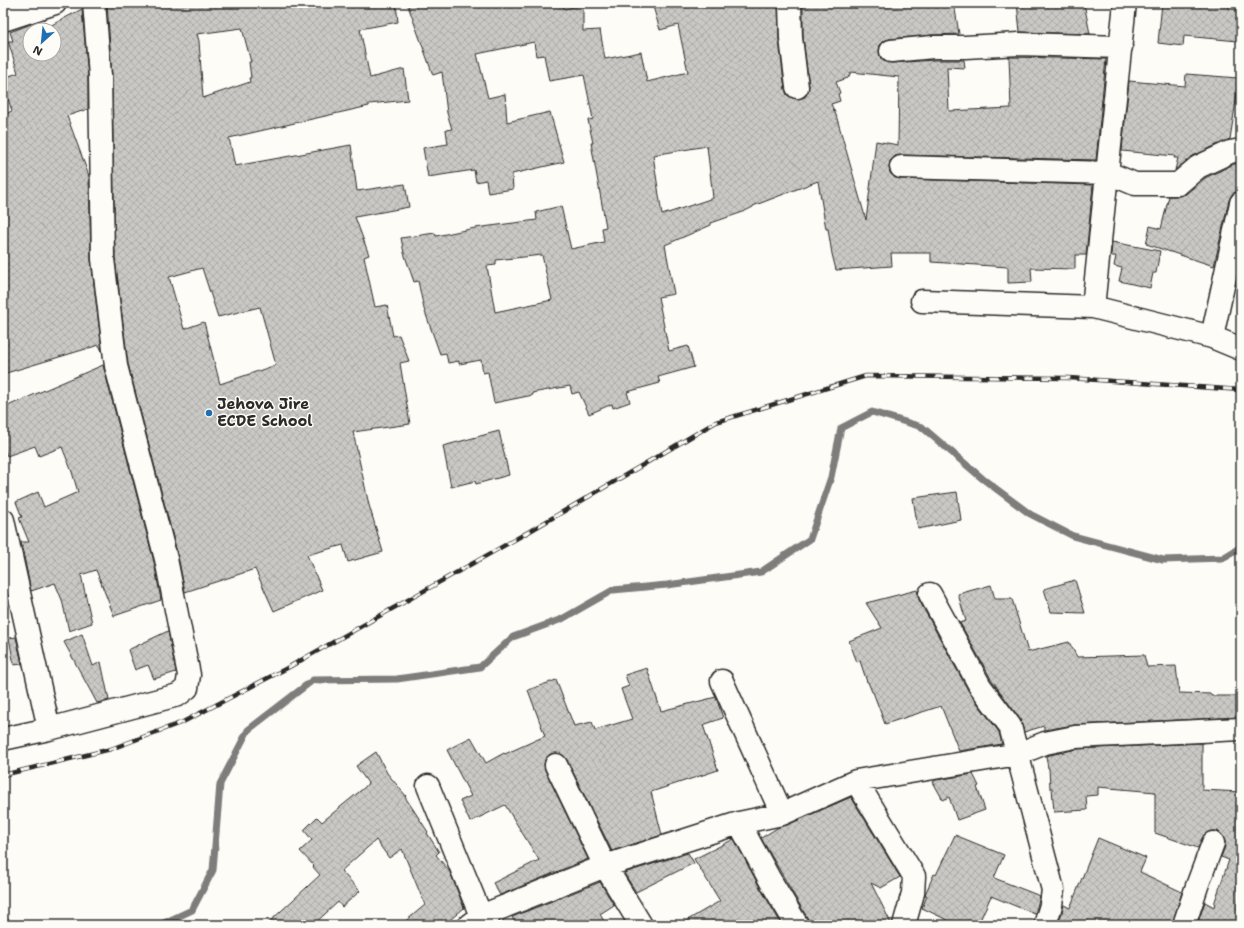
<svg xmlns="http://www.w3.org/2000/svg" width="1244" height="928" font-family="'Shantell Sans',sans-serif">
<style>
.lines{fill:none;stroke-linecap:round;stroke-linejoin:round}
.stream{stroke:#7e7d7b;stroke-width:7}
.building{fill:url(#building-cross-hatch);stroke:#2b2b2b;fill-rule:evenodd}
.minor-casing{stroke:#2b2b2b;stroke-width:25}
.minor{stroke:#fdfcf7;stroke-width:22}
.rail-casing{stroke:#2b2b2b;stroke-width:4.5}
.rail{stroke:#fdfcf7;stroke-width:3;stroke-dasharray:9;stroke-linecap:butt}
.poi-dot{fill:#1f6fb2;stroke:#fdfcf7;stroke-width:1.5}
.labels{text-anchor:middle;stroke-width:3;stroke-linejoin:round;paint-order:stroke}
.poi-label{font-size:15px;font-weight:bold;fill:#2b2b2b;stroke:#fdfcf7;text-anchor:start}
</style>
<defs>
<pattern id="building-cross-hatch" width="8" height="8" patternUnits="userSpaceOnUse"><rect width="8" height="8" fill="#c9c8c4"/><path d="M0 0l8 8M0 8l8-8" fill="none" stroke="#adaca9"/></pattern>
</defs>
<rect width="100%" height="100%" fill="#fdfcf7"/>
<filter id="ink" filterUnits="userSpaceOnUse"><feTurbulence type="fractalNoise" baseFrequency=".025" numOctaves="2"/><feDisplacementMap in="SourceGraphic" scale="8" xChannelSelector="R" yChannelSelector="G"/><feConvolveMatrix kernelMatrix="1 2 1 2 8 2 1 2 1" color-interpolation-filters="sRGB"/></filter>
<g filter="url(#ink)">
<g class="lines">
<path class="stream" d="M 3,922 L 22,925
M 160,925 L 192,910 L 213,870 L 220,784 L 248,730 L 313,680 L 397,679 L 480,667 L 513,637 L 562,619 L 613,590 L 667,585 L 761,572 L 810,539 L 831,477 L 841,428 L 872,412 L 922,427 L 983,479 L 1030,514 L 1073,536 L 1163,560 L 1223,558 L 1241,547"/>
</g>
<path class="building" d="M 107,3 L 396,3 L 398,22 L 360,29 L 370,78 L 404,69 L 408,100 L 369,104 L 369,106 L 229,138 L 235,166 L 351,145 L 357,191 L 405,184 L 409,207 L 355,217 L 369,255 L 364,257 L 375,307 L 387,305 L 393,336 L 399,335 L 409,361 L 400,363 L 410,424 L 353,432 L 369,505 L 383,552 L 348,562 L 343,545 L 307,555 L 322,590 L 274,611 L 255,569 L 185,592 L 178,556 L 128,364 L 115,258 L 112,76 ZM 242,28 L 251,62 L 249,62 L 251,78 L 249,78 L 250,82 L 203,98 L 199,41 L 197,34 ZM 202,268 L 218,317 L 260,307 L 276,365 L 220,384 L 204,322 L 184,329 L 169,277 Z
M 407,3 L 563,3 L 564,9 L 583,5 L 583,31 L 600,30 L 605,59 L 641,52 L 647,82 L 688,72 L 678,25 L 660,30 L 652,3 L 778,3 L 779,40 L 785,89 L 787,95 L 792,98 L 798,99 L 805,97 L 808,92 L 809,86 L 803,37 L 803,3 L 954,3 L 959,34 L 932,35 L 889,39 L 884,41 L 880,45 L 879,52 L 881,59 L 885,62 L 892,63 L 934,60 L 964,60 L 965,68 L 947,67 L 949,111 L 1011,108 L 1009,57 L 1106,59 L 1096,160 L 901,155 L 895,156 L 890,161 L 889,166 L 890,173 L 895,178 L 901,179 L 1093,185 L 1086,255 L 1075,255 L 1075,269 L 1031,268 L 1032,282 L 1008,283 L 1008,267 L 931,262 L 931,253 L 891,253 L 892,266 L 836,270 L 832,254 L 828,229 L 826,229 L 818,181 L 753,206 L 753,207 L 743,212 L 711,223 L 711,225 L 665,245 L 674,294 L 658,297 L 669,351 L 688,346 L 694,367 L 658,377 L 660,383 L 627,392 L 630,402 L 613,408 L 612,404 L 589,414 L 579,392 L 572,394 L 570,386 L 532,393 L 533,395 L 494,403 L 488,372 L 483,373 L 481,360 L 459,364 L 459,361 L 448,363 L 446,353 L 440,354 L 424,309 L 418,281 L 414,282 L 404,253 L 401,238 L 435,233 L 436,236 L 475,228 L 537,220 L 536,212 L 561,206 L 571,249 L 604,242 L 602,228 L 606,227 L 591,143 L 593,143 L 588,120 L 593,119 L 584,75 L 549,81 L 544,55 L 536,56 L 534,42 L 477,54 L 488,98 L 505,94 L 507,122 L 550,112 L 564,162 L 512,174 L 513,189 L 488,193 L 486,180 L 476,182 L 474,170 L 428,177 L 423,148 L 448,144 L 446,130 L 452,129 L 447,113 L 442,72 L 433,75 ZM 851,72 L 899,77 L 898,145 L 876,141 L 866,220 L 836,115 L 831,104 L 840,101 L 838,94 L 840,93 L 836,82 L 848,78 ZM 707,146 L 713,198 L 662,215 L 653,155 ZM 542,255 L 552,300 L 495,312 L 487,266 L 496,265 L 496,260 Z
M 1017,3 L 1084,3 L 1090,34 L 1020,32 Z
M 1162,3 L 1229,3 L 1229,9 L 1239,10 L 1238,41 L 1184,36 L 1183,46 L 1158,43 Z
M 82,9 L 88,77 L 88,109 L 67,116 L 89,176 L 91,260 L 102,351 L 99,345 L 3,374 L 3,252 L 7,250 L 3,237 L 3,115 L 12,111 L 3,83 L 3,78 L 18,73 L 8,41 L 13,41 L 10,32 L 39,21 L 39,30 L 30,30 L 30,54 L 54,54 L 54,30 L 42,30 Z
M 1186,74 L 1238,78 L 1236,101 L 1230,139 L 1193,156 L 1175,170 L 1178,158 L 1174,158 L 1175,156 L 1122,151 L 1129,81 L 1185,86 Z
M 1241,163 L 1241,191 L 1237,191 L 1232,194 L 1229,200 L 1214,266 L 1146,244 L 1150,226 L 1161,229 L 1169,196 L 1178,196 L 1186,194 L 1205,178 L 1234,164 Z
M 1112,242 L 1160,251 L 1156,273 L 1153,273 L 1150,288 L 1119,281 L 1122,268 L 1114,266 L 1116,256 L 1111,256 Z
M 103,365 L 154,562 L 161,600 L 114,616 L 96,570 L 81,575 L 92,623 L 69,631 L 62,600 L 55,583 L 31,591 L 21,542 L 29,542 L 19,518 L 22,517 L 16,502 L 38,492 L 44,507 L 78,492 L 72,472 L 62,447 L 39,456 L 35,446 L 7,456 L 3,445 L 3,408 Z
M 499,431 L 509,475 L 476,484 L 475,481 L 451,487 L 443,446 Z
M 957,492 L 961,520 L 918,529 L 913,498 Z
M 3,578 L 8,602 L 3,605 Z
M 1075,580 L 1085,613 L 1051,612 L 1044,589 Z
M 991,585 L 995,599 L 1012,599 L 1028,652 L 1069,642 L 1077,657 L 1144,655 L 1147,667 L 1176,666 L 1179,693 L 1211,694 L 1211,696 L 1241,696 L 1241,717 L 1074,725 L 1044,730 L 1044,726 L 1024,732 L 1020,719 L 991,679 L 960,623 L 966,621 L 958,594 Z
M 917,590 L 919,600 L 969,692 L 999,732 L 1002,744 L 959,751 L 941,706 L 885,724 L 873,692 L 872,692 L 868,682 L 867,682 L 860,661 L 857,662 L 849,641 L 882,628 L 866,603 Z
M 168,631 L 176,672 L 154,679 L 148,665 L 135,670 L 128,650 Z
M 82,634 L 93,666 L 101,662 L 109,700 L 97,703 L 64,642 Z
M 16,637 L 22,664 L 14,665 L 9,638 Z
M 647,668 L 661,711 L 716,697 L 723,718 L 703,725 L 718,770 L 651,792 L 662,835 L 612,851 L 567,760 L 563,755 L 557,753 L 550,754 L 546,758 L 544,764 L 545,770 L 588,859 L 500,895 L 493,883 L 539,860 L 505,805 L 470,822 L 460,801 L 471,796 L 447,750 L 471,737 L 486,763 L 504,753 L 505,754 L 545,736 L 528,690 L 556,680 L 574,726 L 592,722 L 595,730 L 632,719 L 621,689 L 629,686 L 625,675 Z
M 1202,743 L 1202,790 L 1241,792 L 1241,925 L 1197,925 L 1205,902 L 1214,907 L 1215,901 L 1229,860 L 1221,857 L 1225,847 L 1225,841 L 1222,835 L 1218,831 L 1211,831 L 1205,834 L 1198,848 L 1155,833 L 1155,792 L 1098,787 L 1098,795 L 1086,796 L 1087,810 L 1054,812 L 1052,788 L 1050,788 L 1049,768 L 1048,768 L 1046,756 L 1077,749 Z
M 376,752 L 387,773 L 406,796 L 405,797 L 428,832 L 427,833 L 439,852 L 436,855 L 450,872 L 464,908 L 444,925 L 401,925 L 425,905 L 402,849 L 389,858 L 376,840 L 341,871 L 360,891 L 342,907 L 338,902 L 313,925 L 266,925 L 320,875 L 313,867 L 314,866 L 300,851 L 312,840 L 304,830 L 317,817 L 322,822 L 365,787 L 368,783 L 356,766 Z
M 973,774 L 979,786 L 977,787 L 985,810 L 957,820 L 949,797 L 943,800 L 933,782 L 936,780 Z
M 851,797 L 900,877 L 881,888 L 871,883 L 892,925 L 809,925 L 808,919 L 761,838 L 779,827 L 787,825 Z
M 955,835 L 1004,855 L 994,878 L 1040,896 L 1035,914 L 991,896 L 978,925 L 958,925 L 922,908 L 927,896 L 925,895 L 926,892 L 934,874 L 936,875 Z
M 1098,838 L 1146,858 L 1140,872 L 1182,892 L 1172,925 L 1063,925 L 1059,923 L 1064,905 L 1070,908 Z
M 734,839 L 759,886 L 782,925 L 679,925 L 720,901 L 694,859 Z
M 688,853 L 694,863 L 636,892 L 624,873 Z
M 600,882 L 614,905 L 600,914 L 606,925 L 516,925 L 512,917 Z"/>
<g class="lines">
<defs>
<path id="minor" d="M 790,3 L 791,38 L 797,87
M 3,20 L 55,3
M 891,51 L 933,47 L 965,47 L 1019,44 L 1121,47
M 901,167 L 1108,173 L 1135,184 L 1178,184 L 1198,167 L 1230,152 L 1241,150
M 922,301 L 1093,307 L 1212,337 L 1241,349
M 1093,307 L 1125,3
M 1212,337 L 1241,203
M 3,520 L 49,729
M 930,594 L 980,686 L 1010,726 L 1053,890 L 1051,905 L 1045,925
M 722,681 L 782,814
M 3,739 L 49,729 L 178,695 L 187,688 L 189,675 L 166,559 L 116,366 L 103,259 L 100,76 L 94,3
M 556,765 L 605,866 L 641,925
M 856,781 L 914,876 L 913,893 L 904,925
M 428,786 L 481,916 L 488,925
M 739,823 L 770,880 L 797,925
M 469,925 L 481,916 L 605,866 L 739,823 L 782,814 L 856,781 L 1018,754 L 1045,743 L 1075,737 L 1241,729
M 1184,925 L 1197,886 L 1213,843"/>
</defs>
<use href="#minor" class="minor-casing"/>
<use href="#minor" class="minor"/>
<defs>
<path id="rail" d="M 3,775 L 111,749 L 183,722 L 289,667 L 530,531 L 716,422 L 866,376 L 1069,378 L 1241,390"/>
</defs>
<use href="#rail" class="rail-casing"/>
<use href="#rail" class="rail"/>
</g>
</g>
<circle class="poi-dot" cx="209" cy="413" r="4"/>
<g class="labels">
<g class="poi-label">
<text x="217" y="409">Jehova Jire<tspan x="217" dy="17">ECDE School</tspan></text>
</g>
</g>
<rect width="1244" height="928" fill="none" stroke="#fdfcf7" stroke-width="16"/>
<rect x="8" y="8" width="1228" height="912" fill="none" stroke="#2b2b2b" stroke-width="1.5" filter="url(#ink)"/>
<g transform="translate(42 42) rotate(207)"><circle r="19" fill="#fdfcf7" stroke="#a9a8a5"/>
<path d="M0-3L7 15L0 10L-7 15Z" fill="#1f6fb2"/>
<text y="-6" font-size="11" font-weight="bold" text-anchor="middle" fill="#2b2b2b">N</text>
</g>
</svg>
